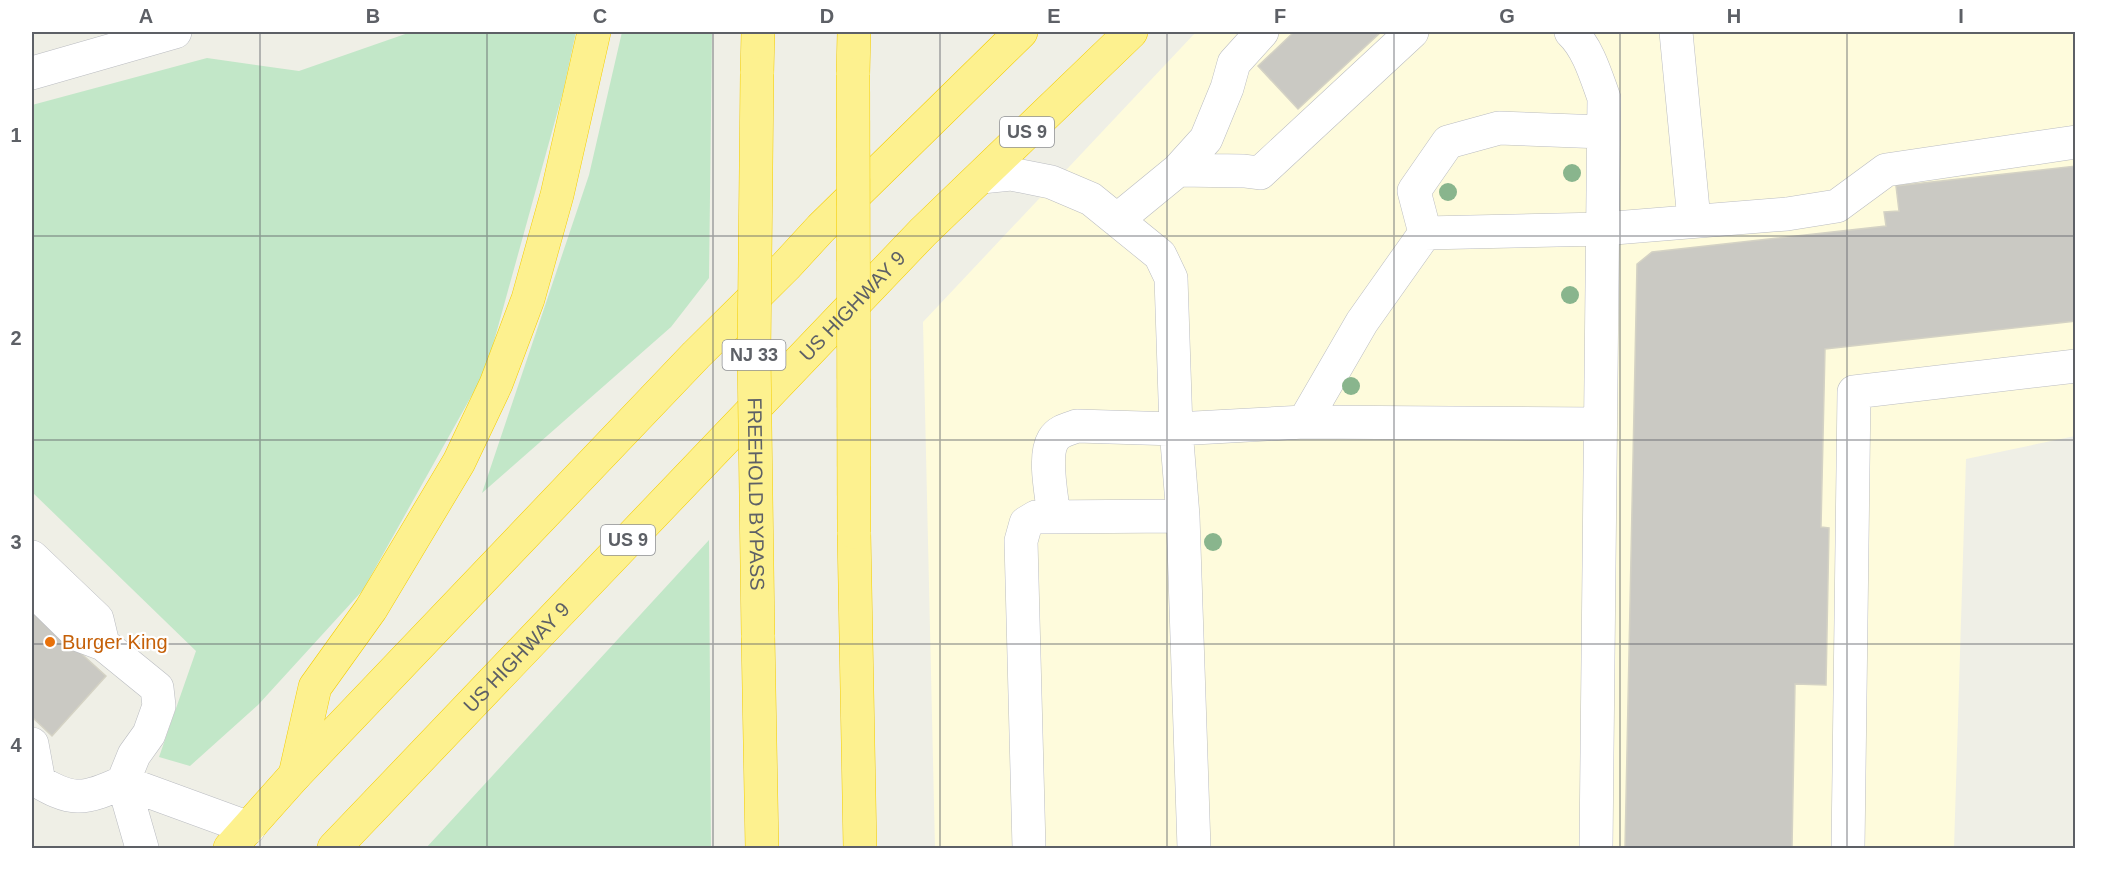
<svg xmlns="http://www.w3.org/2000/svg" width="2107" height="880" font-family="Arial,sans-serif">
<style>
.commercial{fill:#fefbdc}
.green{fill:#c2e7c8}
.building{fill:#cac9c3;stroke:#d4d2c4;stroke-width:1.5}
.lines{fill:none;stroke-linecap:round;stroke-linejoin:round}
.minor-casing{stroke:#babcc1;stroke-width:34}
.highway-casing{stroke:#f4cd01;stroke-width:34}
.minor{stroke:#fff;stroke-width:33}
.highway{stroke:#fdf18f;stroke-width:33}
.highway-bridge-casing{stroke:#f4cd01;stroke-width:34;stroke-linecap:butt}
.highway-bridge{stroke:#fdf18f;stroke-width:33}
.tree{fill:#89b58d}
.grid{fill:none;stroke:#5d6066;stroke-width:1.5;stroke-opacity:0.55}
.food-dot{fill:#e8710a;stroke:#fff;stroke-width:2}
.labels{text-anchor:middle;stroke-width:4.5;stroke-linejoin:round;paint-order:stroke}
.shield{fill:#fff;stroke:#8e9094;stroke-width:1.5}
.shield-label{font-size:18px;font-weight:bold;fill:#5d6066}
.street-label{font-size:20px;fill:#5d6066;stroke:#fff}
.food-label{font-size:20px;fill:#c56008;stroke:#fff;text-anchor:start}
.neatline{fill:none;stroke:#5d6066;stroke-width:2}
.grid-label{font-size:20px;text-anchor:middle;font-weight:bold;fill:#5d6066}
</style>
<rect width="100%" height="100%" fill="#efefe6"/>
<path class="commercial" d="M 1196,32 L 2075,32 L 2075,436 L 1966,459 L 1954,848 L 935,848 L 923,322 Z"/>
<path class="green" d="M 411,32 L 576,32 L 563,92 L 486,370 L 363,590 L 258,705 L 190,766 L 159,757 L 196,651 L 32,492 L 32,105 L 207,58 L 299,71 Z
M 622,32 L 712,32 L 709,278 L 671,327 L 482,493 L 589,175 Z
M 709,540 L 711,848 L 426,848 Z"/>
<path class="building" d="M 1294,32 L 1381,32 L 1298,109 L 1258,66 Z
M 2076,166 L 2076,321 L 1825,349 L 1821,527 L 1829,528 L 1826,685 L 1795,684 L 1792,848 L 1625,848 L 1637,264 L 1652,252 L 1886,226 L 1884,212 L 1899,211 L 1896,186 Z
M 32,609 L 106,676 L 52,736 L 32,717 Z"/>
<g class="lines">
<defs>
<path id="minor" d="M 1571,32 C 1588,48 1596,76 1604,98 L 1596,848
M 1676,32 L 1694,220
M 32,73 L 175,32
M 1178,170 L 1244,171 L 1260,173 L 1412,32
M 981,177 L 1011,174 L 1051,182 L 1091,199 L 1160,255 L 1171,278 L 1176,429 L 1183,516 L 1194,848
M 1117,220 L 1178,170 L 1206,139 L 1227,88 L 1234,63 L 1262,32
M 1425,233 L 1602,229 L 1787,214 L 1837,206 L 1886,170 L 2076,142
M 1304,422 L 1599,424
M 1054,517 C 1052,496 1043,457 1053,440 C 1058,431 1068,429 1077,426 L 1176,429 L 1304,422 L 1362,322 L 1425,233 L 1414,191 L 1448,142 L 1499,128 L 1603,132
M 32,557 L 97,619 L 103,644 L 157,688 L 159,706 L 149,734 L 134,755 L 123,782 C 110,788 92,797 77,796 C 61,796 45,785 32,778
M 32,589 L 79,635 L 103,644
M 32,744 L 39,782
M 142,848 L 123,782 L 249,828
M 1029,848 L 1021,541 L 1026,523 L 1036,517 L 1183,516
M 1848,848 L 1854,392 L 2076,366"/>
<g id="highway">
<path d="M 757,74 L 758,32"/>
<path d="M 853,75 L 854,32"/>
<path d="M 854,532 L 860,848"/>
<path d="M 758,635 L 762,848"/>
<path d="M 295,775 L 315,687 L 371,609 L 459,462 L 496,384 L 528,299 L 557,195 L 594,32"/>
<path d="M 230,848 L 295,775 L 696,355 L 786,266 L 821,228 L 1021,32"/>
<path id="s1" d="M 334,848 L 923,232 L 1131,32"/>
</g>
</defs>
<use href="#minor" class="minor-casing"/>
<use href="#highway" class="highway-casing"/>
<use href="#minor" class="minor"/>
<use href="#highway" class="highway"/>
<defs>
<g id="highway-bridge">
<path id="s2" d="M 757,74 L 754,354 L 758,635"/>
<path d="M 853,75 L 854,532"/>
</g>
</defs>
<use href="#highway-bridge" class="highway-bridge-casing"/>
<use href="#highway-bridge" class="highway-bridge"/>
</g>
<g class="tree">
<circle cx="1572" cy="173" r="9"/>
<circle cx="1448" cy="192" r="9"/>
<circle cx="1570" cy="295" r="9"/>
<circle cx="1351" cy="386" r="9"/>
<circle cx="1213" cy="542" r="9"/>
</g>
<path class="grid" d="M 260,32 L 260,848M 487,32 L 487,848M 713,32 L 713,848M 940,32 L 940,848M 1167,32 L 1167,848M 1394,32 L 1394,848M 1620,32 L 1620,848M 1847,32 L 1847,848M 32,236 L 2076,236M 32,440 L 2076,440M 32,644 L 2076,644"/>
<circle class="food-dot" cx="50" cy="642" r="6"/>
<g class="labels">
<g class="shield">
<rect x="1000" y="117" width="54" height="30" rx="4.5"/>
<rect x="722.5" y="340" width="63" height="30" rx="4.5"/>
<rect x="601" y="525" width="54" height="30" rx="4.5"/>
</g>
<g class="shield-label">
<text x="1027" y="138">US 9</text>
<text x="754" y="361">NJ 33</text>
<text x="628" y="546">US 9</text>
</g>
<g class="street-label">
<text dy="7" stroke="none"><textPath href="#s1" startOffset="750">US HIGHWAY 9</textPath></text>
<text dy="7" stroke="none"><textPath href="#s2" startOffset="420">FREEHOLD BYPASS</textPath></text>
<text dy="7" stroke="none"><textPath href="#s1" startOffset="264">US HIGHWAY 9</textPath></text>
</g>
<g class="food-label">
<text x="62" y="649">Burger King</text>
</g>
</g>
<rect width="2107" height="880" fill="none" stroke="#ffffff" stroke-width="66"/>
<rect x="33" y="33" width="2041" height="814" class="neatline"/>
<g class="grid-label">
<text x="146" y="23">A</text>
<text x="373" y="23">B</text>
<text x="600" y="23">C</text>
<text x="827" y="23">D</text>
<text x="1054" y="23">E</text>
<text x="1280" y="23">F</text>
<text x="1507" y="23">G</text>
<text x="1734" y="23">H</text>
<text x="1961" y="23">I</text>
<text x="16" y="142">1</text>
<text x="16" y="345">2</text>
<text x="16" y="549">3</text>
<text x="16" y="752">4</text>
</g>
</svg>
